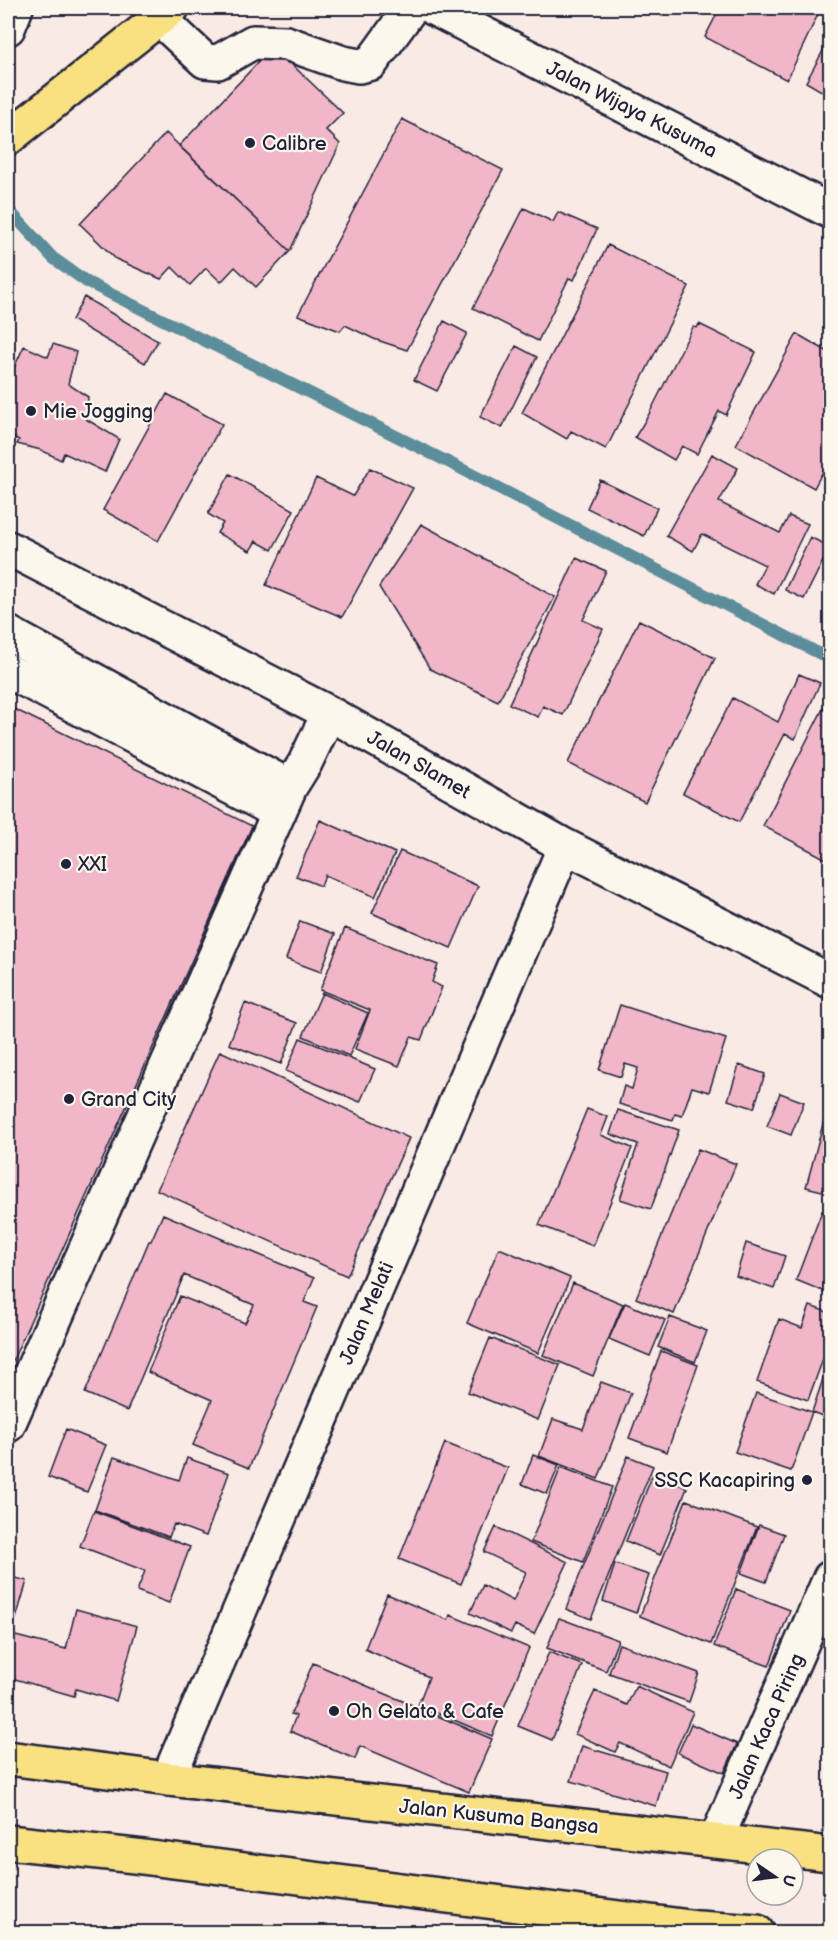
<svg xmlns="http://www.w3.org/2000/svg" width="838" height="1940" font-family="'Balsamiq Sans',sans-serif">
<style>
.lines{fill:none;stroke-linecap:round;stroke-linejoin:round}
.stream{stroke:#5c8d9a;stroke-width:12}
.building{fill:#f1b7c9;stroke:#22223b;stroke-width:1.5}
.minor-casing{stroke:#22223b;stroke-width:38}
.major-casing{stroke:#22223b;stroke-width:38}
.highway-casing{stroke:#22223b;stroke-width:38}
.minor{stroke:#fbf7ec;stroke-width:33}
.major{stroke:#f9e181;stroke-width:33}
.highway{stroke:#f9e181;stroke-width:33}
.poi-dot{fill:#22223b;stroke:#fbf7ec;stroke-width:2}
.labels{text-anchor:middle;stroke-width:4.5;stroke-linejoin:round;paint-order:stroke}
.street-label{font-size:20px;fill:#22223b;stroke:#fbf7ec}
.poi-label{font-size:20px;fill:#22223b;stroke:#fbf7ec;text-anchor:start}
</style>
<rect width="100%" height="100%" fill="#f9eae5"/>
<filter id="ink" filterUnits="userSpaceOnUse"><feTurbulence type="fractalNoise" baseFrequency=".0167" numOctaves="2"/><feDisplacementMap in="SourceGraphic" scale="12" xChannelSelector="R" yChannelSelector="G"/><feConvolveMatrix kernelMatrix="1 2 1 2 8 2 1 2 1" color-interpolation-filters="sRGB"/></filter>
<g filter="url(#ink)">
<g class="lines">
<path class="stream" d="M 8,209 L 53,258 L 87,282 L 448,462 L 830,659"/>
</g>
<path class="building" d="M 720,8 L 821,8 L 787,80 L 705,37 Z
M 830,38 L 830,96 L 806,82 Z
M 265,55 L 285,58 L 343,113 L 326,130 L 340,144 L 290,251 L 179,146 Z
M 402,119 L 503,170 L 407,350 L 374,339 L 345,325 L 340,331 L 298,315 Z
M 166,133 L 290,251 L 256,287 L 235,267 L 221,282 L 206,268 L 190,285 L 172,267 L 161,279 L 116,259 L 80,224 Z
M 524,208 L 553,222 L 558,212 L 597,229 L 574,280 L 569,278 L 538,341 L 473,308 Z
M 608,245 L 689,286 L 606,449 L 571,431 L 567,439 L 522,413 Z
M 84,297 L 158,341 L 145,363 L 72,320 Z
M 444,321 L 467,333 L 437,391 L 414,380 Z
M 699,324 L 756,352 L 726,415 L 719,411 L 697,454 L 682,446 L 674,460 L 635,437 L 648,416 L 693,327 L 697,328 Z
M 797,334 L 830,353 L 830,458 L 814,488 L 736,445 Z
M 53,344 L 76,352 L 68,384 L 88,397 L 86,419 L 119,439 L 105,472 L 64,453 L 61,460 L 41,450 L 17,444 L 19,440 L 8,434 L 8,381 L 24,346 L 48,357 Z
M 516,346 L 537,357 L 502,428 L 480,417 Z
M 167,394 L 222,424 L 158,541 L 103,510 Z
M 712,454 L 738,468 L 719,502 L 780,533 L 789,516 L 808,524 L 774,594 L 755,584 L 765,565 L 702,534 L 693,551 L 666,536 Z
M 370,468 L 413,488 L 342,617 L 266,585 L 316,478 L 353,496 Z
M 230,474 L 294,510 L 272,550 L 256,541 L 250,551 L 217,533 L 223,523 L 208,514 Z
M 600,480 L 657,508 L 644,536 L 587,508 Z
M 421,524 L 555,597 L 498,701 L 430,669 L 379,587 Z
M 810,537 L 830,547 L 804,599 L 785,590 Z
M 576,558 L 606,571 L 583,620 L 603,629 L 563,715 L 543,706 L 538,717 L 509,704 Z
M 639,620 L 715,658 L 645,802 L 568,763 Z
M 799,674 L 820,683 L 795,739 L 785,734 L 739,822 L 683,793 L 733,698 L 778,722 Z
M 830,695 L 830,861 L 763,826 Z
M 8,706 L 252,826 L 8,1371 Z
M 320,820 L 395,853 L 375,897 L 325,875 L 321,886 L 296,876 Z
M 400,851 L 478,886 L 451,948 L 372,913 Z
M 300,921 L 335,934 L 321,972 L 286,959 Z
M 345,928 L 438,965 L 432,982 L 442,987 L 421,1040 L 411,1037 L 399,1066 L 355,1049 L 370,1010 L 320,990 Z
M 322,993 L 368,1013 L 349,1056 L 303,1036 Z
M 245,1003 L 297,1023 L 281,1064 L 229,1044 Z
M 620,1005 L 726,1039 L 709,1092 L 692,1087 L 682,1116 L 675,1114 L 673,1120 L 619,1104 L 624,1086 L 632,1089 L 638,1068 L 625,1064 L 621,1077 L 599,1070 Z
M 300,1038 L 375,1069 L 360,1102 L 286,1071 Z
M 220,1051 L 409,1138 L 347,1276 L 157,1190 Z
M 739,1065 L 765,1074 L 754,1108 L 728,1100 Z
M 780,1093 L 804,1102 L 791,1135 L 767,1126 Z
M 587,1109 L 608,1117 L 601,1135 L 632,1148 L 593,1246 L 539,1225 Z
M 618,1110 L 679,1130 L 651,1209 L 620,1199 L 638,1144 L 610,1134 Z
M 826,1113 L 830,1114 L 830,1193 L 806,1187 Z
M 698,1149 L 736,1164 L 674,1314 L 636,1298 Z
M 822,1211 L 830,1215 L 830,1294 L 796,1280 Z
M 163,1214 L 314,1278 L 304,1302 L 317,1307 L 249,1468 L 193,1445 L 212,1400 L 148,1372 L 180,1296 L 245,1323 L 254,1305 L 184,1275 L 127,1411 L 85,1393 L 149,1241 L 151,1241 Z
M 746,1243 L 785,1256 L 774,1289 L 736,1276 Z
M 499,1248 L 570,1278 L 538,1353 L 467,1323 Z
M 573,1283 L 623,1304 L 593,1376 L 543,1355 Z
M 625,1303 L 665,1320 L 650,1356 L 609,1339 Z
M 810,1306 L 830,1313 L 830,1419 L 812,1412 L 829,1361 L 823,1359 L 808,1400 L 757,1382 L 779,1319 L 802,1328 Z
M 670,1317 L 707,1331 L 695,1362 L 658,1347 Z
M 490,1338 L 560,1365 L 538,1420 L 468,1392 Z
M 661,1351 L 698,1365 L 667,1452 L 629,1438 Z
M 601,1382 L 631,1393 L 598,1479 L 539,1456 L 553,1419 L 583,1429 Z
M 756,1393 L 812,1412 L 791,1471 L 735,1452 Z
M 66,1429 L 106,1445 L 87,1492 L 48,1477 Z
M 445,1443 L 508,1468 L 461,1584 L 399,1559 Z
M 533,1455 L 559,1465 L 547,1494 L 522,1484 Z
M 628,1456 L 653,1466 L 591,1619 L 566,1609 Z
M 114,1457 L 179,1480 L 187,1458 L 229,1473 L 206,1536 L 174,1524 L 169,1537 L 95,1510 Z
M 561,1467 L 612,1487 L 583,1562 L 531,1542 Z
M 653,1474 L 687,1488 L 660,1555 L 626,1541 Z
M 686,1500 L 757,1527 L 711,1644 L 640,1616 Z
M 94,1511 L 190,1547 L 169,1603 L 137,1591 L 145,1571 L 80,1546 Z
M 759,1525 L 784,1534 L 766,1582 L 741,1573 Z
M 496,1527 L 568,1562 L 534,1634 L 515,1625 L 511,1633 L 470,1613 L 483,1585 L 513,1601 L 526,1572 L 484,1552 Z
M 615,1564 L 649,1575 L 636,1613 L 603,1601 Z
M 8,1576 L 27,1581 L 12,1632 L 8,1631 Z
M 736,1589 L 790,1610 L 769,1666 L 714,1646 Z
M 387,1594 L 448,1620 L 450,1615 L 529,1648 L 492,1736 L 418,1705 L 429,1677 L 365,1649 Z
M 76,1609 L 137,1626 L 116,1701 L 76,1689 L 74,1696 L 8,1677 L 8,1634 L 66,1649 Z
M 559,1618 L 618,1640 L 606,1671 L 547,1648 Z
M 619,1644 L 699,1673 L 689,1702 L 609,1673 Z
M 549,1652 L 582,1665 L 552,1740 L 518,1726 Z
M 313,1663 L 492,1739 L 469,1792 L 360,1746 L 355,1759 L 290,1731 L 296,1716 L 291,1714 Z
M 636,1686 L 693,1712 L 669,1766 L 620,1743 L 615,1752 L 575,1734 L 595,1691 L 627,1705 Z
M 691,1724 L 737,1744 L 724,1773 L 678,1753 Z
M 582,1746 L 666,1771 L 656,1806 L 571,1781 Z"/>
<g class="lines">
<defs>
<path id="minor" d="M 433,8 L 830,211
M 160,19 L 205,61 L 218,62 L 253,42 L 286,43 L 343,63 L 359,66 L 371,63 L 411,8
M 8,28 L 16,8
M 8,548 L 329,713 L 565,846 L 830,981
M 8,633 L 290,787 L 8,1425
M 8,671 L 278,812
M 290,787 L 305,763 L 329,713
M 168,1779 L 565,846
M 716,1840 L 830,1578"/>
<path id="major" d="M 8,138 L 172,8"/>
<path id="highway" d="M 8,1758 L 168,1779 L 830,1854
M 8,1842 L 135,1856 L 698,1928 L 757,1932"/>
</defs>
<use href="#minor" class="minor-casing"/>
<use href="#major" class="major-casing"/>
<use href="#highway" class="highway-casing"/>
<use href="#minor" class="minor"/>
<use href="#major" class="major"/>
<use href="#highway" class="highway"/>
</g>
</g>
<g class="poi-dot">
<circle cx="250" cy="143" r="6"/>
<circle cx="31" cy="411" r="6"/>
<circle cx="66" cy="864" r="6"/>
<circle cx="69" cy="1099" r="6"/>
<circle cx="807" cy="1480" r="6"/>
<circle cx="334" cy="1711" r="6"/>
</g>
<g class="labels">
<g class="street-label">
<text transform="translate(632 109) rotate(27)" y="7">Jalan Wijaya Kusuma</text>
<text transform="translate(419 764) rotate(30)" y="7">Jalan Slamet</text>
<text transform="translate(366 1313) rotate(-67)" y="7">Jalan Melati</text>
<text transform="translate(766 1726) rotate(-66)" y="7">Jalan Kaca Piring</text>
<text transform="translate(499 1816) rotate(6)" y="7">Jalan Kusuma Bangsa</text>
</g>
<g class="poi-label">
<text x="262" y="150">Calibre</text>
<text x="43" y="418">Mie Jogging</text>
<text x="78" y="871">XXI</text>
<text x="81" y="1106">Grand City</text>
<text x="795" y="1487" text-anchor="end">SSC Kacapiring</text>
<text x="346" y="1718">Oh Gelato &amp; Cafe</text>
</g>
</g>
<rect width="838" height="1940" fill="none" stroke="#fbf7ec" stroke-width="30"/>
<rect x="15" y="15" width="808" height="1910" fill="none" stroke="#22223b" stroke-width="2" filter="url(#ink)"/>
<g transform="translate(775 1877) rotate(104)"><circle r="28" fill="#fbf7ec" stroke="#a4a2a5" stroke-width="1.5"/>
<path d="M0-4.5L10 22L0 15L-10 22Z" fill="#22223b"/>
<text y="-9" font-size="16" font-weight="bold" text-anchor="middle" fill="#22223b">U</text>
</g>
</svg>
